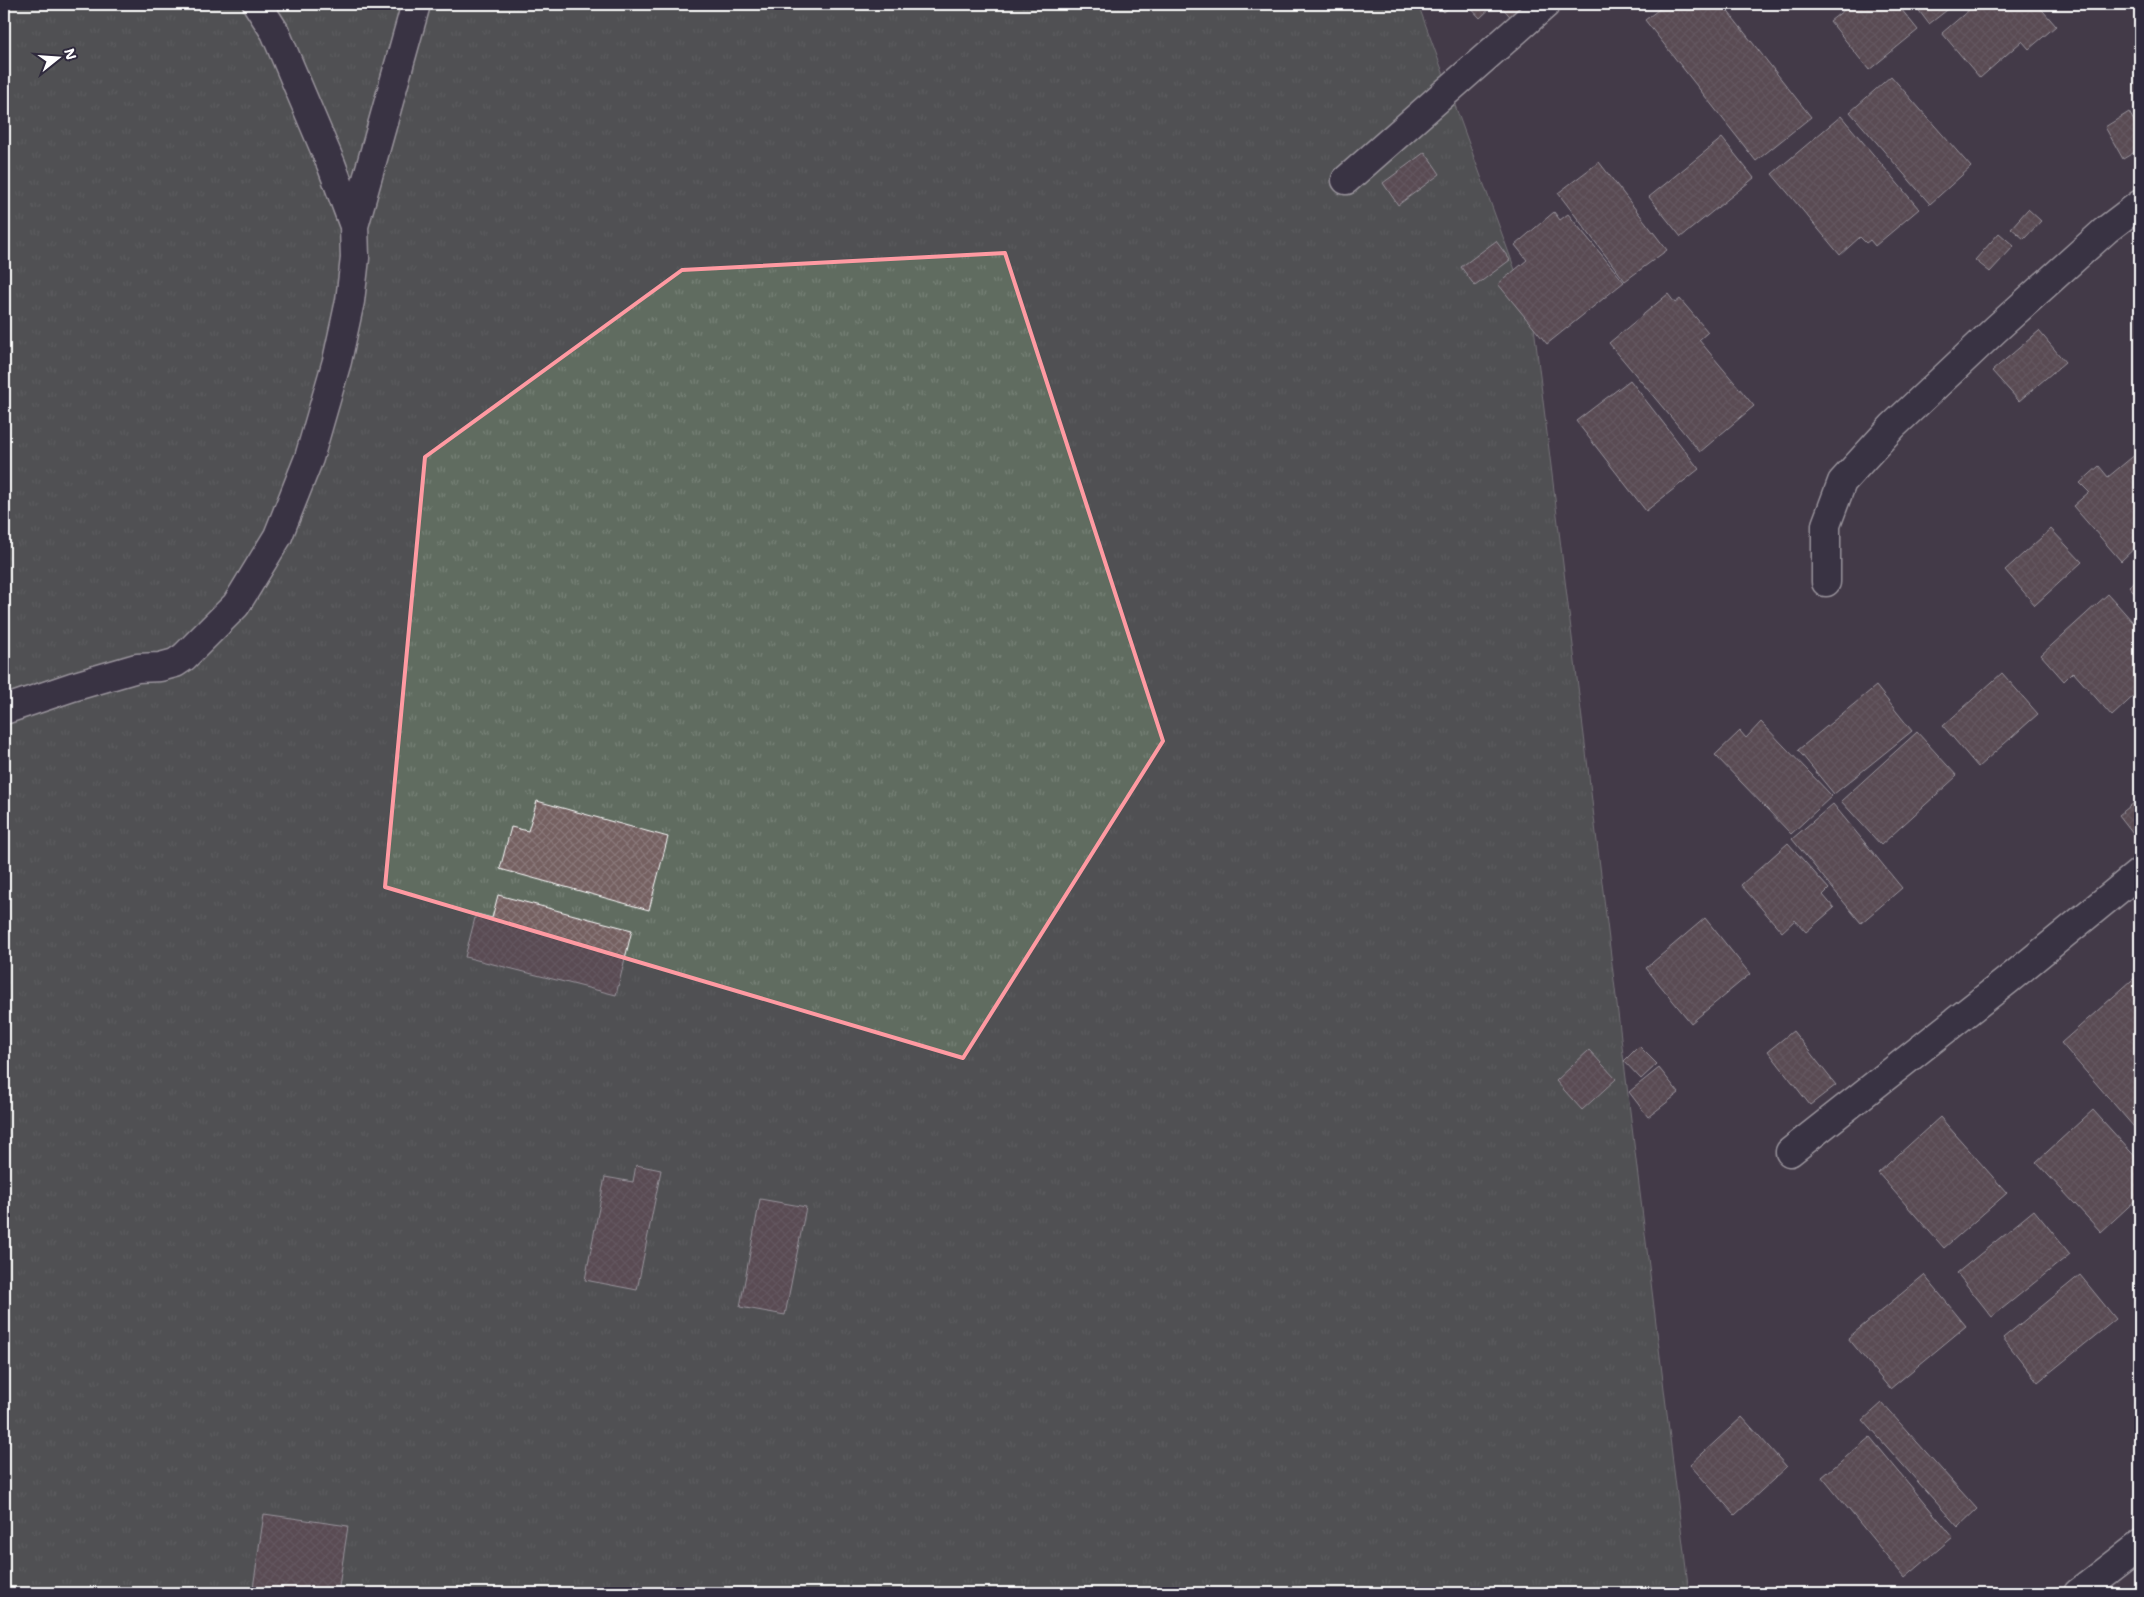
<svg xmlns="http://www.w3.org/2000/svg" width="2144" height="1597" font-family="'Shantell Sans',sans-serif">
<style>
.grass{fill:url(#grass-tufts);stroke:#b0b6b0}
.building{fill:url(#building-cross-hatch);stroke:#fff}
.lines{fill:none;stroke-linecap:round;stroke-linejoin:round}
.minor-casing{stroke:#fff;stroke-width:31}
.minor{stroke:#2f2a3d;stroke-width:28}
.marked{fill:none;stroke:#ff9aa2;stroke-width:4;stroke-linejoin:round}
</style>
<defs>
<pattern id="grass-tufts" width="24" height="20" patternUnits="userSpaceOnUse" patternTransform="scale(1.25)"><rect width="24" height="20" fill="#606c60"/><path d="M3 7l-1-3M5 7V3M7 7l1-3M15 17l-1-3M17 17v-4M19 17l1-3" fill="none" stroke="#788278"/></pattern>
<pattern id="building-cross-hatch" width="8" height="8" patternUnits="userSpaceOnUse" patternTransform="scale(1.25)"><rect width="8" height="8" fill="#746061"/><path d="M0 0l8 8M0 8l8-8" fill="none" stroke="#897879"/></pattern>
</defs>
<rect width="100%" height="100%" fill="#443a48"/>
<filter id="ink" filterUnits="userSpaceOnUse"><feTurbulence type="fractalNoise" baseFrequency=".02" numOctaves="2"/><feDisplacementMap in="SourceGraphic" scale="10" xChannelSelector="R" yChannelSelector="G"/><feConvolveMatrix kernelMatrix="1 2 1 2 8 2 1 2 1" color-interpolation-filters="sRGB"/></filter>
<g filter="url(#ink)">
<path class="grass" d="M 4,4 L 1418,4 L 1533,319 L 1689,1593 L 4,1593 Z"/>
<path class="building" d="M 1436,4 L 1453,4 L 1444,12 Z
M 1467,4 L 1495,4 L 1480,18 Z
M 1499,4 L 1537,4 L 1516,23 Z
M 1666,4 L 1722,4 L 1811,117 L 1756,161 L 1645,20 Z
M 1852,4 L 1897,4 L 1918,30 L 1869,70 L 1830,21 Z
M 1914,4 L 1955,4 L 1929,24 Z
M 1976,4 L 2037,4 L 2056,26 L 2029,49 L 2022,41 L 1980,78 L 1942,33 Z
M 1891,76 L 1971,167 L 1930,204 L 1850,112 Z
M 2129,112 L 2140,132 L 2140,149 L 2123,159 L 2105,127 Z
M 1841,116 L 1919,209 L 1875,246 L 1870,240 L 1866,243 L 1860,237 L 1840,255 L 1772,174 Z
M 1722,138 L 1754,178 L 1681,237 L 1649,197 Z
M 1425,152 L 1440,174 L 1398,205 L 1383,183 Z
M 1599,162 L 1667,250 L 1625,281 L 1558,193 Z
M 2028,209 L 2041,221 L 2024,239 L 2011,228 Z
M 1554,212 L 1560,220 L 1568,214 L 1624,282 L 1547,344 L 1498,284 L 1527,260 L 1515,245 Z
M 1999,233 L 2014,246 L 1990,272 L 1975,260 Z
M 1496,241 L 1510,260 L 1475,286 L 1461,267 Z
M 1668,294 L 1675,303 L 1680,299 L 1708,332 L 1699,340 L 1754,406 L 1700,452 L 1609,343 Z
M 2039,331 L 2065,362 L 2019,401 L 1992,371 Z
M 1630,380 L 1699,469 L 1646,511 L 1576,421 Z
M 2137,453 L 2140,457 L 2140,543 L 2121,561 L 2073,506 L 2089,492 L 2080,483 L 2099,466 L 2108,477 Z
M 2051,529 L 2082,562 L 2035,605 L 2005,570 Z
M 2140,577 L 2140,600 L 2129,586 Z
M 2108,594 L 2140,630 L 2140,690 L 2112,716 L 2073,672 L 2064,681 L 2041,655 Z
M 2002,673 L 2038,714 L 1978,767 L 1943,726 Z
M 1876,686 L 1912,731 L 1834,794 L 1798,750 Z
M 1761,722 L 1832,796 L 1791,834 L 1715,755 L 1740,731 L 1746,738 Z
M 1917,732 L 1957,776 L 1881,845 L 1841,801 Z
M 2140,798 L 2140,842 L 2119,815 Z
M 537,801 L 668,837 L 649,910 L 500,869 L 511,827 L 528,831 Z
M 1833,804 L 1902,888 L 1861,923 L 1792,839 Z
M 1788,843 L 1829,889 L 1823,895 L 1834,908 L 1806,932 L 1795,920 L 1782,932 L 1741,885 Z
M 498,895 L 632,930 L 616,995 L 465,957 L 476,914 L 492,918 Z
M 1705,918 L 1750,974 L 1691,1023 L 1646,968 Z
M 2140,973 L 2140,1134 L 2061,1043 Z
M 1793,1031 L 1836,1085 L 1810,1105 L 1768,1051 Z
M 1639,1046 L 1657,1064 L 1641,1079 L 1624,1061 Z
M 1589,1050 L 1616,1079 L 1582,1110 L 1556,1081 Z
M 1659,1068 L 1679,1093 L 1648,1117 L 1629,1092 Z
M 2093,1110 L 2140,1162 L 2140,1196 L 2101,1232 L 2036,1162 Z
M 1940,1117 L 2007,1193 L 1944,1248 L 1878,1173 Z
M 636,1165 L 661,1170 L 637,1290 L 585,1280 L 605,1177 L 633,1182 Z
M 760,1199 L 806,1207 L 785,1315 L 740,1307 Z
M 2034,1210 L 2070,1254 L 1992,1317 L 1957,1273 Z
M 1924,1275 L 1966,1326 L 1890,1389 L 1848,1338 Z
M 2080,1275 L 2116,1319 L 2038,1382 L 2003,1338 Z
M 1882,1403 L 1977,1509 L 1958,1527 L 1863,1420 Z
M 1742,1417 L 1787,1467 L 1735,1515 L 1690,1465 Z
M 1870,1437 L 1953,1537 L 1905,1578 L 1822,1477 Z
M 264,1514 L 348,1526 L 338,1593 L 288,1593 L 253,1588 Z"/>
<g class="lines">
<defs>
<path id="minor" d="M 257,4 L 275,32 L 331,164 L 354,226
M 1346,180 L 1546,4
M 1826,582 L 1826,525 L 1842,482 L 1893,426 L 1996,329 L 2106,230 L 2140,204
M 4,710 L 72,687 L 137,668 L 160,667 L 175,663 L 184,657 L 236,605 L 278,536 L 309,458 L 337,361 L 350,301 L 355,258 L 354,226 L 416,4
M 1790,1152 L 2008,980 L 2140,872
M 2078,1593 L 2140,1545"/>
</defs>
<use href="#minor" class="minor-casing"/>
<use href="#minor" class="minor"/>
</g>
</g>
<path d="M0 0H2144V1597H0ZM 1005,253 L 1163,741 L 963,1058 L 385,887 L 425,457 L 682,270 Z" fill="#443a48" fill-opacity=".55" fill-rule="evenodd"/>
<path class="marked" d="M 1005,253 L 1163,741 L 963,1058 L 385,887 L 425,457 L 682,270 Z"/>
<rect width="2144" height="1597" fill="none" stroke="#2f2a3d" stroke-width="20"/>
<rect x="10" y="10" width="2124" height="1577" fill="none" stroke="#fff" stroke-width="2" filter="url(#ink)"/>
<g transform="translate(58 58) rotate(73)" stroke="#2f2a3d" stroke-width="4" paint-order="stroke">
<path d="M0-4L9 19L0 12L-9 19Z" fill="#ffffff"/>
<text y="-8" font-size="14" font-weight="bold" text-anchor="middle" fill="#ffffff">N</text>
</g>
</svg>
